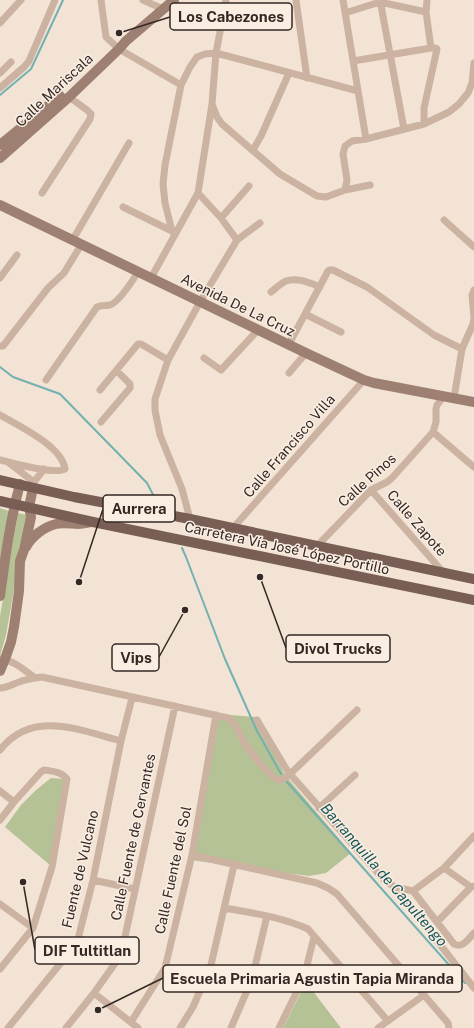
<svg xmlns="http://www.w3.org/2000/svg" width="474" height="1028" font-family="'Public Sans',sans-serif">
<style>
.green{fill:#b5c295}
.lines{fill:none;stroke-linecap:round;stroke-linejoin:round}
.stream{stroke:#73b1b0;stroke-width:2}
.street{stroke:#cbb2a1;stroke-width:7}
.secondary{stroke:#9e8072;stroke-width:10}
.primary{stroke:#785e54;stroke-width:10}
.labels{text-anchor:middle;stroke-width:3;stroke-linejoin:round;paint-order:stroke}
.street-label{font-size:14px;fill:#342824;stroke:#faede2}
.water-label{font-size:15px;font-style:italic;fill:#175758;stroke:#faede2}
.leader{fill:none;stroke:#342824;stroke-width:1.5}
.callout-dot{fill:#342824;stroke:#faede2;stroke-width:1.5}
.callout{fill:#faede2;stroke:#342824;stroke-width:1.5}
.callout-label{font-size:15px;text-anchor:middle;font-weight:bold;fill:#342824}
</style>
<rect width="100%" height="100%" fill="#f2e3d5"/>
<path class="green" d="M 0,508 L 9,511 L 0,564 Z
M 18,513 L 27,515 L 6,635 L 0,656 L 0,616 Z
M 218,714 L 255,717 L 285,775 L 351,853 L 326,873 L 309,876 L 190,860 Z
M 51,778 L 64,779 L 51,866 L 5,827 L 21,805 L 36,790 Z
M 306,982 L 341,1028 L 283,1028 Z"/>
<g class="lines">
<path class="stream" d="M 0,95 L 31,69 L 63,0
M 0,367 L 13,377 L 60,394 L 147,483 L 159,506
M 182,548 L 186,557 L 225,659 L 257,731 L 281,774
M 287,782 L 465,983"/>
<path class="street" d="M 101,0 L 106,37 L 119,49 L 181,85
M 143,0 L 163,9
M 296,0 L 307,78
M 343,0 L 366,139
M 380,0 L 404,129
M 427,0 L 426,12 L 431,48
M 345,13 L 380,2 L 426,12
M 0,23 L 21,0
M 353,61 L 431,48 L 435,48 L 437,49 L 424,108 L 424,124
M 0,73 L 11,62
M 0,88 L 24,67 L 29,61 L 55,0
M 212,104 L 217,117 L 222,124 L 280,174 L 317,196 L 326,197 L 345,190 L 370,185
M 253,150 L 261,136 L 289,73
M 345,190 L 347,180 L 343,154 L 345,146 L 352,141 L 366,139 L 424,124 L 449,112 L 459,104 L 468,93 L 472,83 L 474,63
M 42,193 L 90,119 L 91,114 L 87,110 L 69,97
M 198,193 L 221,218 L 237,240
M 123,207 L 172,231
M 221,218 L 249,186
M 444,220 L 474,247
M 175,235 L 172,231 L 165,203 L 163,184 L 165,165 L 181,85 L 190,67 L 197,57 L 205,54 L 216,53 L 358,91
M 72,241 L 129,143
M 0,278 L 17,255
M 151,278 L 198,193 L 212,104 L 216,53 L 226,0
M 271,292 C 275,289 281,283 286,281 C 297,277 310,283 320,287
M 305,314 L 341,332
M 289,344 L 328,271 L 330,270 L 333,270 L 367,287 L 434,335 L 462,349
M 0,346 L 3,346 L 48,288 L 64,273 L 81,245
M 204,358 L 221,370 L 258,330
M 289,373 L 306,353
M 46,380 L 97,307 C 102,305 105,306 110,305 C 119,302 133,280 138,272
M 100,390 L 138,344 L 141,344 L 168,360
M 454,398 L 462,349 L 473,324 L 474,318 L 472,295 L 474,290
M 0,415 C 19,426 62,446 65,469 C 54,475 13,463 0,460
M 101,422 L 130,388 L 130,384 L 117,371
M 433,432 L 474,467
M 9,463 L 34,482
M 34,486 L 34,482 L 44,469
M 371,490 L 443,572
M 190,519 L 182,489 L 160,435 L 155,410 L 155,399 L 168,360 L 200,302 L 237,240 L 260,223
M 233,528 L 364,380
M 317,546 L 371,490 L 387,482 L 392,478 L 433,432 L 436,422 L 436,409 L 437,405 L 444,396
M 0,659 C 14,660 24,670 35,678
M 0,688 C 7,688 13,684 19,682 C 27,679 34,678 42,677 L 228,718 C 236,722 240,736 245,744 C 249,750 272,780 279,780 C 283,780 287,776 290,774 L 357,710
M 257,720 L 285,767 L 290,774 L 385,881 L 395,887 L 413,891 L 454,944 C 463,949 468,939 474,933
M 0,750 C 32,709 79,730 121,741
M 0,791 L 14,802
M 319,808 L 355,775
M 0,820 L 14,802 L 41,772 L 44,770 C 52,771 62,772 67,779 L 52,867 L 33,928 L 0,969
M 192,855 L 317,883 L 328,888 L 337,894 L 448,1023 L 449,1028
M 444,868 L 471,887
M 93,880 L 135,889
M 395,887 L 474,988
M 413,891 L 444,868 L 474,836
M 0,904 L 33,928
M 225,908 C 252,913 282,917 308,929 L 388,1021
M 437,922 L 471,887 L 474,886
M 94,993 L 138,1028
M 131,1022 L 165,968 L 192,855 L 216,715
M 8,1028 L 77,943 L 93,880 L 121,741 L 132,698
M 66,1028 L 94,993 L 121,955 L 175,706
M 180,1028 L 193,1007 L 211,965 L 234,865
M 231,1028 L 252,979 L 267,916
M 279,1028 L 304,977 L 314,937
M 378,1028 L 424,995"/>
<path class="secondary" d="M 0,145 L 60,96
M 0,158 L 69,97 L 119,49 L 126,41 L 174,0
M 0,205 L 306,353 L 364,380 L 374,383 L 474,402
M 26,547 C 32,536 44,527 56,524 C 63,522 71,524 78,524 C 83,524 87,523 91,522
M 0,596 C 5,559 10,521 20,484
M 0,671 L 5,659 L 11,642 L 14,627 L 19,591 L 20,561 L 24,550 L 31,517 L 29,507 L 33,488"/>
<path class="primary" d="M 0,480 L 74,497 L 190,519 L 474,579
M 0,501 L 93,522 L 474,600"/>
</g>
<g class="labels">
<g class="street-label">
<text transform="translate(54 90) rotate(-43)" y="5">Calle Mariscala</text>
<text transform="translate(238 305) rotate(26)" y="5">Avenida De La Cruz</text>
<text transform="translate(289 446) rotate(-49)" y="5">Calle Francisco Villa</text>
<text transform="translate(367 480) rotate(-42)" y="5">Calle Pinos</text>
<text transform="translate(417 523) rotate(49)" y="5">Calle Zapote</text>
<text transform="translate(287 548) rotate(12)" y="5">Carretera Vía José López Portillo</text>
<text transform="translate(133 837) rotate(-78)" y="5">Calle Fuente de Cervantes</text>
<text transform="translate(80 869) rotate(-77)" y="5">Fuente de Vulcano</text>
<text transform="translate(173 870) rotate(-78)" y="5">Calle Fuente del Sol</text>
</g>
<g class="water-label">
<text transform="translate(384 875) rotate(49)" y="5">Barranquilla de Capultengo</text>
</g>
</g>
<path class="leader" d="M119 33L170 17M79 582L103 509M260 577L286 648M185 610L159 657M23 882L35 950M98 1010L163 978"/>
<g class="callout-dot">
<circle cx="119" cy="33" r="4"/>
<circle cx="79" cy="582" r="4"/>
<circle cx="260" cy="577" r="4"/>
<circle cx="185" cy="610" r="4"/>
<circle cx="23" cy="882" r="4"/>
<circle cx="98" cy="1010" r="4"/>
</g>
<g class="callout">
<rect x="170" y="3" width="122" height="27" rx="4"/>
<rect x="103" y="495" width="72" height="27" rx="4"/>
<rect x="286" y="635" width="104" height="27" rx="4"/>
<rect x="112" y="644" width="47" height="27" rx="4"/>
<rect x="35" y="937" width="104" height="27" rx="4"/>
<rect x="163" y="965" width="299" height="27" rx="4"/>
</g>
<g class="callout-label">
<text x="231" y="22">Los Cabezones</text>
<text x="139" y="514">Aurrera</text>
<text x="338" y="654">Divol Trucks</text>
<text x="136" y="663">Vips</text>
<text x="87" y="956">DIF Tultitlan</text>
<text x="312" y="984">Escuela Primaria Agustin Tapia Miranda</text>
</g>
</svg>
